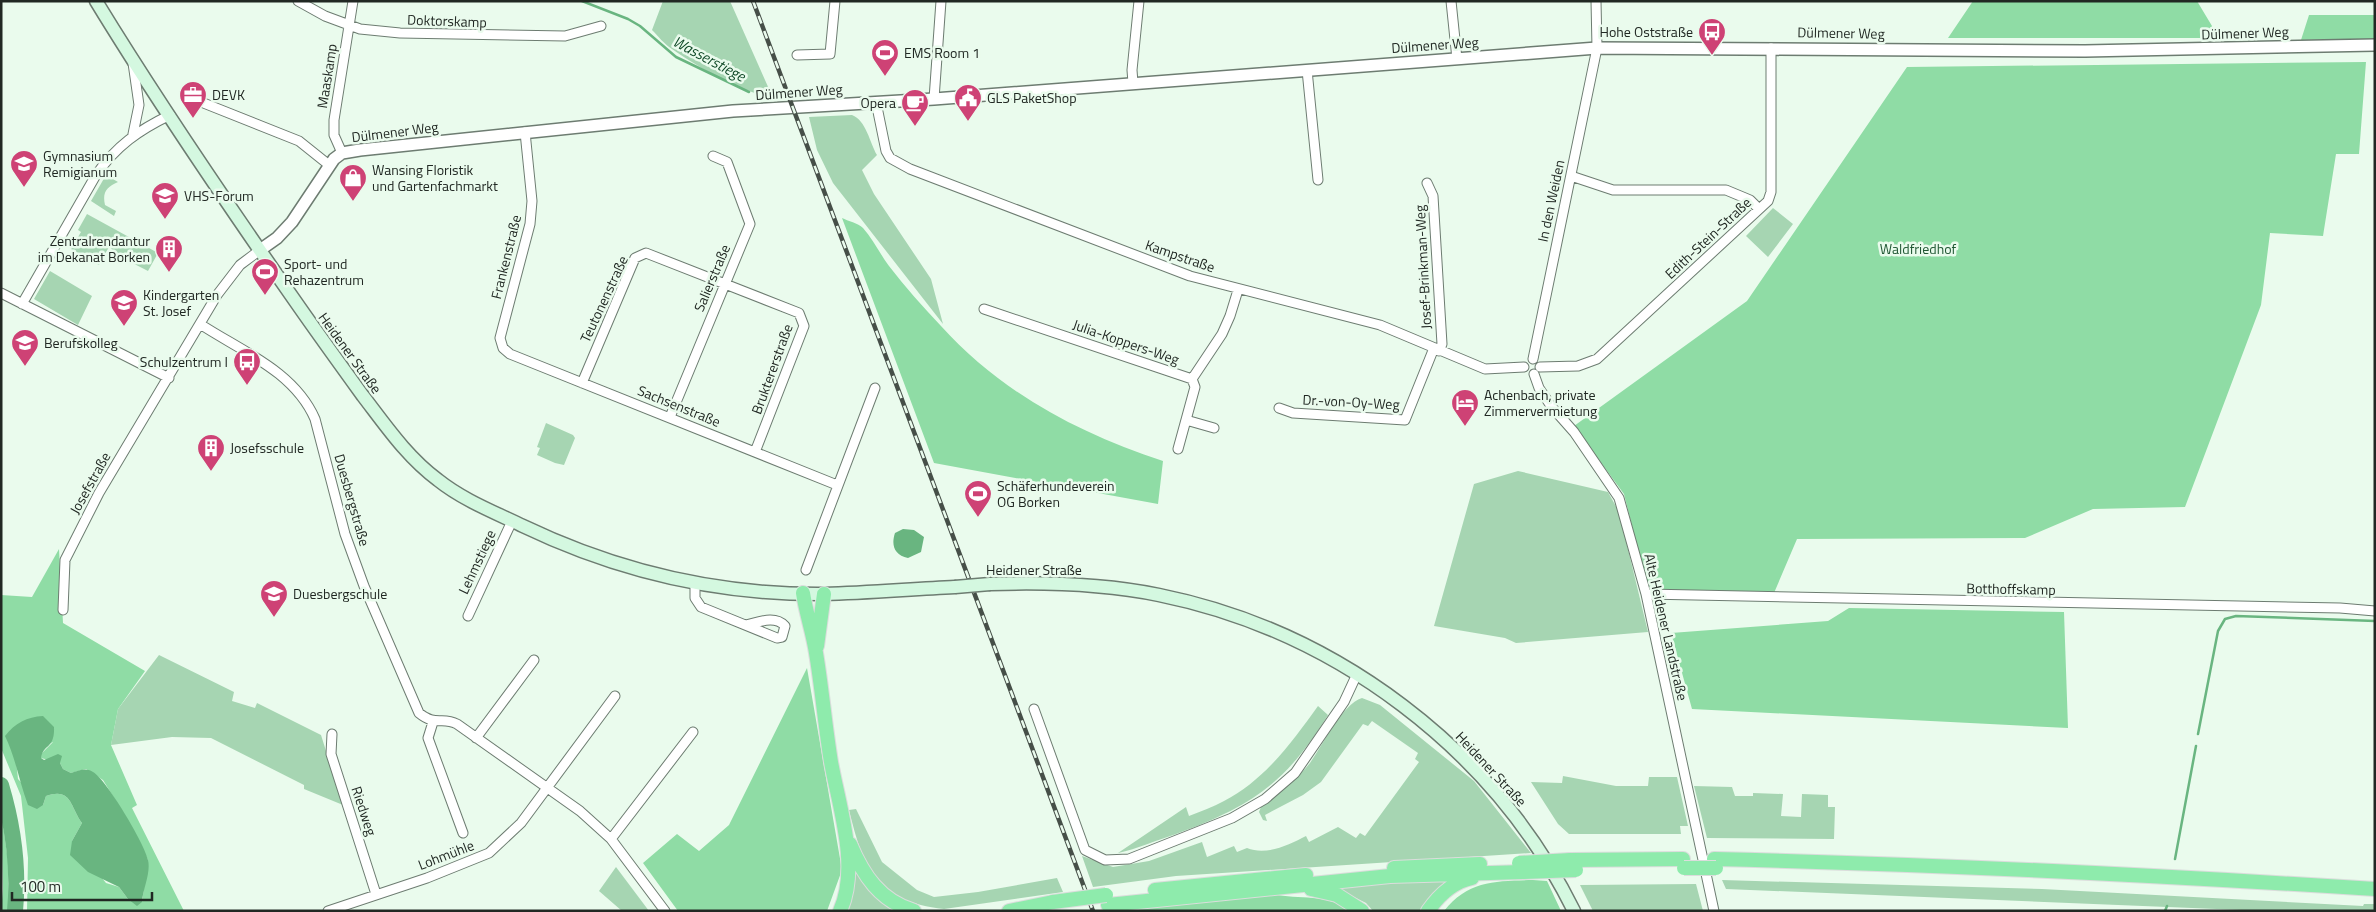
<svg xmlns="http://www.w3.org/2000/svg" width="2376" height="912" font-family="'Titillium Web',sans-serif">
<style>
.green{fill:#a6d5b2}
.forest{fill:#8fdca5;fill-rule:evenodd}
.water{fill:#69b580}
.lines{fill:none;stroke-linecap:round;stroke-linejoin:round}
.stream{stroke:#69b580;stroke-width:2.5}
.river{stroke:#69b580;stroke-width:16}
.minor-casing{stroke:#6d7c71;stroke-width:11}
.tertiary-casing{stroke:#6d7c71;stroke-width:14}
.secondary-casing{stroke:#6d7c71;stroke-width:15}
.trunk-casing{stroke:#dbdddc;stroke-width:16}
.minor{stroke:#fff;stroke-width:9}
.tertiary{stroke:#fff;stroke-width:11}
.secondary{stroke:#d4f8e0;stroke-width:12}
.trunk{stroke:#8eebac;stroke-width:14}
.rail-casing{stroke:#464f48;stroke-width:4.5}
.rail{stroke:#eafbed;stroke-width:2.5;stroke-dasharray:8;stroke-linecap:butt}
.secondary-bridge-casing{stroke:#6d7c71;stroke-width:15;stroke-linecap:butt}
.trunk-bridge-casing{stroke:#dbdddc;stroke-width:16;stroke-linecap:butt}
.secondary-bridge{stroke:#d4f8e0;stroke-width:12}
.trunk-bridge{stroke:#8eebac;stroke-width:14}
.labels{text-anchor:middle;stroke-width:5;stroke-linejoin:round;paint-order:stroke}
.street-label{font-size:14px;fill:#212823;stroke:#eafbed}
.poi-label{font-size:14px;fill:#212823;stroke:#eafbed;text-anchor:start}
.park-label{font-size:14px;fill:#205733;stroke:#eafbed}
.water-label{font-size:15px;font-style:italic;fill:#0d4725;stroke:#eafbed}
</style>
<rect width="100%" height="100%" fill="#eafbed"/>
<path class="green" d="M 663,1 L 730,1 L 773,98 C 746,94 694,65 672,49 C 664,44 658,36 652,30 Z
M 852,115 C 866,120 870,143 877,155 L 862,170 L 874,194 L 931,279 L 943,324 L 833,183 L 817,150 L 809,117 Z
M 106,175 L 118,182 C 107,187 102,192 105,205 L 116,211 L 114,216 L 91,201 Z
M 1773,208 L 1793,224 L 1768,257 L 1746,236 Z
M 87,214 L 158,253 L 148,271 L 111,252 L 112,249 L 109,247 L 99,265 L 71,249 L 81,232 L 78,230 Z
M 50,271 L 92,296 L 78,325 L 34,299 Z
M 546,423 L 573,435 L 575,438 L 564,465 L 555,463 L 537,455 L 540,448 L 537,447 Z
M 1518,471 L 1608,492 L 1619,512 L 1648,632 L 1516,643 L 1505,638 L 1434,626 L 1474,484 Z
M 159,655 L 234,692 L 232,701 L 255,708 L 257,703 L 321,735 L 343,805 L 304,789 L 304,785 L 211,738 L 172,737 L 111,745 L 118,709 Z
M 1362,698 L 1380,705 L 1474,781 L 1531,853 L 1176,876 L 1093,887 L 1082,856 L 1113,867 L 1149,861 L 1202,842 L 1207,857 L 1234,846 L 1237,852 L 1247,848 C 1266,856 1289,845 1306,836 L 1309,842 L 1338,827 L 1356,838 L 1360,833 L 1365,836 L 1419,762 L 1415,759 L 1418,753 L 1372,721 L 1368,726 L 1363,724 L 1321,782 L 1303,795 L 1265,815 L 1267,821 L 1263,820 L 1259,812 L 1261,807 C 1278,793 1296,780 1310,763 C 1323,745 1342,704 1362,698 Z
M 1318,706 L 1328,715 C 1285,784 1252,806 1176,834 C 1157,840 1137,849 1118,853 L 1186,807 L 1189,816 C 1201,811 1213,807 1224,801 C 1265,780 1292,742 1318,706 Z
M 1563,776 L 1616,786 L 1648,786 L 1649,777 L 1677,777 L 1688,826 L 1680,826 L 1681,834 L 1569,834 L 1558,824 L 1531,782 L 1562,783 Z
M 1694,786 L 1732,787 L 1735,796 L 1753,796 L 1753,793 L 1783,794 L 1781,816 L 1801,817 L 1802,794 L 1828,795 L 1828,807 L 1835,807 L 1834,839 L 1707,838 Z
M 856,809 L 882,862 L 917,890 L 934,897 L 978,892 L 1057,878 L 1063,892 L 944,909 C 876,901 864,871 849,810 Z
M 616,867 L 649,911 L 622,911 L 599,891 Z
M 854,869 L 900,911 L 845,911 Z
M 1446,879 C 1445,885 1426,901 1421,911 L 1373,911 L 1366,903 L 1332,886 Z
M 1722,880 L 2042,889 L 2363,906 L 2364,904 L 2375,904 L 2375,911 L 2266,911 L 1726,889 Z
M 1696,884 L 1703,911 L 1593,911 L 1580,885 Z"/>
<path class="forest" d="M 1973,1 L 2197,1 L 2212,26 L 2209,38 L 1948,38 Z
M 2309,15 L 2375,15 L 2375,39 L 2301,40 Z
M 2366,62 L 2359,154 L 2336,154 L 2323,236 L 2270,233 L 2261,305 L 2185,507 L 2093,509 L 2025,538 L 1797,539 L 1774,593 L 1648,590 L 1624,494 L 1574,426 L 1747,301 L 1907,67 Z
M 842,218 C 848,221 858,223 863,228 C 873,239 880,254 889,266 C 905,287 923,307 941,326 C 1002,393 1078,433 1163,461 L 1158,504 L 934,463 Z
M 59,549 L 63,623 L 145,671 L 118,709 L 111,745 L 137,805 L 132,808 L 184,911 L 27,911 L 28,858 L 21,796 L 1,748 L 1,595 L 32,597 ZM 53,742 L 41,754 L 41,758 L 60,763 L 63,769 L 71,773 L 86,769 L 103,780 L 127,819 L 148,860 L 142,902 L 128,899 L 119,887 L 106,883 L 72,841 L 82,823 C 70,807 72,787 46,796 L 43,805 L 18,779 L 16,760 Z
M 1849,608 L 2064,612 L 2068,728 L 1692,709 L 1671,633 L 1828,621 Z
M 807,668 L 842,870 L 827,911 L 678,911 L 643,863 L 677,834 L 699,851 L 729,825 Z
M 1,810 L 8,861 L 8,911 L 1,911 L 3,889 Z
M 1533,880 L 1547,881 L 1561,911 L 1444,911 C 1468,880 1497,881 1533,880 Z
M 1273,894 C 1299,900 1328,893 1349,911 L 1118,911 Z"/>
<path class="water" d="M 903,529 L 914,530 L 924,537 L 921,552 L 908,558 C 894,555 891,545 895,533 Z
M 43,716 L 54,727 C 55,749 43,744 41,758 L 44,760 L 58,754 L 62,756 L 60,763 L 63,769 L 71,773 C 79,771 85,767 93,772 C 106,779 145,844 148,860 C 151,873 143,888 142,902 L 137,906 L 128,899 L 119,887 L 88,872 L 70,855 L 72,841 L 82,823 C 70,807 72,787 46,796 L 43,805 L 37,809 L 28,805 C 19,781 16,759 5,736 C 15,723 27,717 43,716 Z"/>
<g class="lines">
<path class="stream" d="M 582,1 L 628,19 L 640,26 L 676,57 L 749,92
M 2198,734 L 2218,631 L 2225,619 L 2236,616 L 2375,621
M 2175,859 L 2196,746
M 2165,911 L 2167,906"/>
<path class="river" d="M 1,785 C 13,825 19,869 15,911"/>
<defs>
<path id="minor" d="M 298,1 L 325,16 L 360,29 L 400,33 L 565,36 L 601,26
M 1451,1 L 1457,59
M 797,55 L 830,54 L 835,1
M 1307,70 L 1318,180
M 1133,83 L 1132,70 L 1139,1
M 934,99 L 941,1
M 201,102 L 299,141 L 329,165
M 876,102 L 886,151 L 890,158 L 910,169 L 1190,276 L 1380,325 L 1485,369 L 1524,367
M 525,132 L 532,201 L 530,224 L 500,338 L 503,348 L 510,354 L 837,485
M 133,134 L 139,105 L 133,63
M 342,153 L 334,135 L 334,120 L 353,1
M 1571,176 L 1613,190 L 1726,190 L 1750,200 L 1759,209
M 1427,183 L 1433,196 L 1442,344 L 1439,351
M 1,293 L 169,378
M 22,304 L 96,175 C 116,146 139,130 170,115
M 984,309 L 1192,379 L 1222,334 L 1230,316 L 1238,290
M 200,324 C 241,351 294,371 315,419 L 345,534 L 364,586 L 419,713 C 436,727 442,716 457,724 L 580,811 L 611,839 L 665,911
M 1533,359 L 1597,48 L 1596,1
M 1540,367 L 1578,366 L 1597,359 L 1768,201 L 1771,192 L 1771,48
M 1534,374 L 1539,388 L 1551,406 L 1574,432 L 1619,498 L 1646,594 L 1714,911
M 582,383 L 635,258 L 646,253 L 799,313 L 804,326 L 755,452
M 1279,408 L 1293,413 L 1405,420 L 1434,348
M 670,417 L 750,224 L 727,162 L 713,156
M 1186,420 L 1214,428
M 1178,449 L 1195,387 L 1192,379
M 806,570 L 875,388
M 695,583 L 695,598 L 701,607 L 777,638 L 782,637 L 785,626 C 775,615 759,622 746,625
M 1646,594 L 2340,608 L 2375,611
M 63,610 L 65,560 L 99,493 L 217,295 L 240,265 L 260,250
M 468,616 L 512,521
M 1034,709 L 1085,850 L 1105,860 L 1129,859 L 1232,818 L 1265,799 L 1295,773 L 1344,702 L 1357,674
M 433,722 L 428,738 L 463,833
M 332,734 L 331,754 L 376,894
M 476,738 L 534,660
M 611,839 L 693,732
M 328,911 L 427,878 L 489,853 L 521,823 L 615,696"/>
<path id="tertiary" d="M 260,250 L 277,238 L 292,222 L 334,159 L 342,153 L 360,150 L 733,111 L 934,99 L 1597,48 L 2085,51 L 2375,45"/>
<path id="secondary" d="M 96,1 C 160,106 230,208 300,308 C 321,338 342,367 363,396 C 386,426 407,457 438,480 C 463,500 494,512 523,526 C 617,571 719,595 824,594 C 868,593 911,589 955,587
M 990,584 C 1047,582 1104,584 1159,595 C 1336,631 1494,749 1574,911"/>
<path id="trunk" d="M 803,593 C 806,613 813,633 816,653 C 822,689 825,725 831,762 C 839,807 860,867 840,911
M 817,646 L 824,594
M 850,844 C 863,875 880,901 914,911
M 1714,859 C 1934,864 2154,875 2375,889
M 1570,860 L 1683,859
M 1394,868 L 1480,864
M 1311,889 L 1337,895 L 1362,911
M 1155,890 L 1306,875
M 1108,905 L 1390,876 L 1523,872
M 1009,911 L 1053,902
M 1428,911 C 1439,895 1453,882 1472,878"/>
</defs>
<use href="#minor" class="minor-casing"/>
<use href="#tertiary" class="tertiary-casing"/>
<use href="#secondary" class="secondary-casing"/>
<use href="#trunk" class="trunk-casing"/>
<use href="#minor" class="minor"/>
<use href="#tertiary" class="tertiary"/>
<use href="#secondary" class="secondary"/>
<use href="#trunk" class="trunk"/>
<defs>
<path id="rail" d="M 753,1 L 1093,911"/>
</defs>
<use href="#rail" class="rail-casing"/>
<use href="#rail" class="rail"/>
<defs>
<path id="secondary-bridge" d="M 955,587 L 990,584"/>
<path id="trunk-bridge" d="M 1519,863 L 1570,860
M 1684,868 L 1716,868
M 1523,872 L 1576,870
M 1053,902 L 1106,895"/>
</defs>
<use href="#secondary-bridge" class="secondary-bridge-casing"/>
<use href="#trunk-bridge" class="trunk-bridge-casing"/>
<use href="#secondary-bridge" class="secondary-bridge"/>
<use href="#trunk-bridge" class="trunk-bridge"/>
</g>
<defs>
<symbol id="bus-pin" viewBox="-11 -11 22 30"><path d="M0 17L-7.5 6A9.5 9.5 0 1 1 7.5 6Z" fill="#ce4275" stroke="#eafbed"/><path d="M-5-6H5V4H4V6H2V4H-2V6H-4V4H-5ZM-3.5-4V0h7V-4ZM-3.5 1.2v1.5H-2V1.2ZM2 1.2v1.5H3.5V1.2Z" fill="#fff"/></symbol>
<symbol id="stadium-pin" viewBox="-11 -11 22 30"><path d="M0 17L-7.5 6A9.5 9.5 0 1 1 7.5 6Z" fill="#ce4275" stroke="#eafbed"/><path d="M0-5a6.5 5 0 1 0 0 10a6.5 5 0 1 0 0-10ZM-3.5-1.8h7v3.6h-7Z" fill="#fff"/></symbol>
<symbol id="office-pin" viewBox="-11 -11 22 30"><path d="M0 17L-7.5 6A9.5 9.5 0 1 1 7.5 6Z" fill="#ce4275" stroke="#eafbed"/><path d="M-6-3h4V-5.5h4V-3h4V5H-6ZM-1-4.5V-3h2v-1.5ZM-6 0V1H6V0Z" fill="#fff"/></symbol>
<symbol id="civic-pin" viewBox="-11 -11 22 30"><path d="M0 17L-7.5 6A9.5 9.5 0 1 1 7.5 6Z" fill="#ce4275" stroke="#eafbed"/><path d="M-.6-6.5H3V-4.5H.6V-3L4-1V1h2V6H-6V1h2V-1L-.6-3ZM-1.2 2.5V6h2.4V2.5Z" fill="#fff"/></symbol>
<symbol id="cafe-pin" viewBox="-11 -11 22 30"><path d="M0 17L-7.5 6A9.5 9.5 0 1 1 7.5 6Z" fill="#ce4275" stroke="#eafbed"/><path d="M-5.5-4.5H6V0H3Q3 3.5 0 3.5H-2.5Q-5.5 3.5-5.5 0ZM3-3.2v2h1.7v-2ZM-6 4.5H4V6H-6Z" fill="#fff"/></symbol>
<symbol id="school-pin" viewBox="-11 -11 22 30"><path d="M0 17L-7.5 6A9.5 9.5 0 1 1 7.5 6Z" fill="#ce4275" stroke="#eafbed"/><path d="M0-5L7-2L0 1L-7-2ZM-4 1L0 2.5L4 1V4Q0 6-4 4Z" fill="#fff"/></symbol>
<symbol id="shop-pin" viewBox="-11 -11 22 30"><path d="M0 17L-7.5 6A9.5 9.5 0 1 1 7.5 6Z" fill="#ce4275" stroke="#eafbed"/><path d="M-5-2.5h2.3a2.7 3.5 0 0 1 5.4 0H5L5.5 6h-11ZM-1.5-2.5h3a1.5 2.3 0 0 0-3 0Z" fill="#fff"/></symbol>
<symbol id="building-pin" viewBox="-11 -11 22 30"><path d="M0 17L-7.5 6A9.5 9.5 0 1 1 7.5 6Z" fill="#ce4275" stroke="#eafbed"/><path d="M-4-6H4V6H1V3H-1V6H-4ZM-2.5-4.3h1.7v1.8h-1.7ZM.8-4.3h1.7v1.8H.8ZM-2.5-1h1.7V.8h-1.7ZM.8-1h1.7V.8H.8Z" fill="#fff"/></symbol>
<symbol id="university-pin" viewBox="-11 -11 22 30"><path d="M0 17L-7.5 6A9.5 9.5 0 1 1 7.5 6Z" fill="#ce4275" stroke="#eafbed"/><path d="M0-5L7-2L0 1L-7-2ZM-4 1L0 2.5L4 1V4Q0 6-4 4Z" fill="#fff"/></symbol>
<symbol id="hotel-pin" viewBox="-11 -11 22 30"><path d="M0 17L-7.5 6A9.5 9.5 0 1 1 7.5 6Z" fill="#ce4275" stroke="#eafbed"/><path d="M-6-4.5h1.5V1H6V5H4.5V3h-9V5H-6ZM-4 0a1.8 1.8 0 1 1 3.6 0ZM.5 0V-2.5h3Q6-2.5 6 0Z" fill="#fff"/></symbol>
</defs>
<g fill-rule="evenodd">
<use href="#bus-pin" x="1696" y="16" width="32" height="43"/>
<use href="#stadium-pin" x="869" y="37" width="32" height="43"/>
<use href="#office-pin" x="177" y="79" width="32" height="43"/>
<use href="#civic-pin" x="952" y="82" width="32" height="43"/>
<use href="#cafe-pin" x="899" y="87" width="32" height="43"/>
<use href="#school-pin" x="8" y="148" width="32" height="43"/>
<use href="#shop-pin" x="337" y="162" width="32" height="43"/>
<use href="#school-pin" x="149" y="180" width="32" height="43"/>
<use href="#building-pin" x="153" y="233" width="32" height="43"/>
<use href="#stadium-pin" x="249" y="256" width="32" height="43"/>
<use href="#school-pin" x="108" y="287" width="32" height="43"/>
<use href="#university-pin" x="9" y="327" width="32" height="43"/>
<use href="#bus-pin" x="231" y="346" width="32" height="43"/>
<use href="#hotel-pin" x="1449" y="387" width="32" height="43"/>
<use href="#building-pin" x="195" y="432" width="32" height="43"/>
<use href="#stadium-pin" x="962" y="478" width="32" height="43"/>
<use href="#school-pin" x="258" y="578" width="32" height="43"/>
</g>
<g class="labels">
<g class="street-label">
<text transform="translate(447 21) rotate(2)" y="5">Doktorskamp</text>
<text transform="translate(1841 33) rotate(1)" y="5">Dülmener Weg</text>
<text transform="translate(2245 33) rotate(-2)" y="5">Dülmener Weg</text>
<text transform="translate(1435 45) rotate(-4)" y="5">Dülmener Weg</text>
<text transform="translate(327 76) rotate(-81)" y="5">Maaskamp</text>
<text transform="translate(799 92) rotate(-4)" y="5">Dülmener Weg</text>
<text transform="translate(395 132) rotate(-7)" y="5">Dülmener Weg</text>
<text transform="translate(1551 201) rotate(-78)" y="5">In den Weiden</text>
<text transform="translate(1708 238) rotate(-43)" y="5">Edith-Stein-Straße</text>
<text transform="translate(1180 256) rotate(19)" y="5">Kampstraße</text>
<text transform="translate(506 257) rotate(-76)" y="5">Frankenstraße</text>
<text transform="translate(1423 267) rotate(-93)" y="5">Josef-Brinkman-Weg</text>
<text transform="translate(712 278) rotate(-67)" y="5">Salierstraße</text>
<text transform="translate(604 299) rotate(-65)" y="5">Teutonenstraße</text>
<text transform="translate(1126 342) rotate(19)" y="5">Julia-Koppers-Weg</text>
<text transform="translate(350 353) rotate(54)" y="5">Heidener Straße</text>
<text transform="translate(772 369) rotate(-70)" y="5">Bruktererstraße</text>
<text transform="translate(1351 402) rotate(3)" y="5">Dr.-von-Oy-Weg</text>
<text transform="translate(679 406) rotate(22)" y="5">Sachsenstraße</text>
<text transform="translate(90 483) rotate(-61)" y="5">Josefstraße</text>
<text transform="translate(352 500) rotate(74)" y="5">Duesbergstraße</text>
<text transform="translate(477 562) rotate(-65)" y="5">Lehmstiege</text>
<text x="1034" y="575">Heidener Straße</text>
<text transform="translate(2011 589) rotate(1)" y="5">Botthoffskamp</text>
<text transform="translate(1666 627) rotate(77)" y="5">Alte Heidener Landstraße</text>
<text transform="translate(1491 769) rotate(47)" y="5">Heidener Straße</text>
<text transform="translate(364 811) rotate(72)" y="5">Riedweg</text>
<text transform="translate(446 855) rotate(-21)" y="5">Lohmühle</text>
</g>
<g class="poi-label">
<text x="1693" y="37" text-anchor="end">Hohe Oststraße</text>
<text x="904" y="58">EMS Room 1</text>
<text x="212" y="100">DEVK</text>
<text x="987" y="103">GLS PaketShop</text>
<text x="896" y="108" text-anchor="end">Opera</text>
<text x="43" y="161">Gymnasium<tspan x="43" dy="16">Remigianum</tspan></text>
<text x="372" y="175">Wansing Floristik<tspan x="372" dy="16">und Gartenfachmarkt</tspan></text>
<text x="184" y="201">VHS-Forum</text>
<text x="150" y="246" text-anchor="end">Zentralrendantur<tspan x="150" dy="16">im Dekanat Borken</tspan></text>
<text x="284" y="269">Sport- und<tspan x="284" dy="16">Rehazentrum</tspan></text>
<text x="143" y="300">Kindergarten<tspan x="143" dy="16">St. Josef</tspan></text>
<text x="44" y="348">Berufskolleg</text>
<text x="228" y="367" text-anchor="end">Schulzentrum I</text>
<text x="1484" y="400">Achenbach, private<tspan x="1484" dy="16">Zimmervermietung</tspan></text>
<text x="230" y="453">Josefsschule</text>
<text x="997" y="491">Schäferhundeverein<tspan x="997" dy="16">OG Borken</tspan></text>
<text x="293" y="599">Duesbergschule</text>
</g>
<g class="park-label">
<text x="1918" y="254">Waldfriedhof</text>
</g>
<g class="water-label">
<text transform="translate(709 59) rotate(28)" y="5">Wasserstiege</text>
</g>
</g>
<rect width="2376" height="912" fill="none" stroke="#212823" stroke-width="5"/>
<path d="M12 892v8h140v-8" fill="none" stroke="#212823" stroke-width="2.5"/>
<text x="20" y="892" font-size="15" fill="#212823" stroke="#eafbed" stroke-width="4" paint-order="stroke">100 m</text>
</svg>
